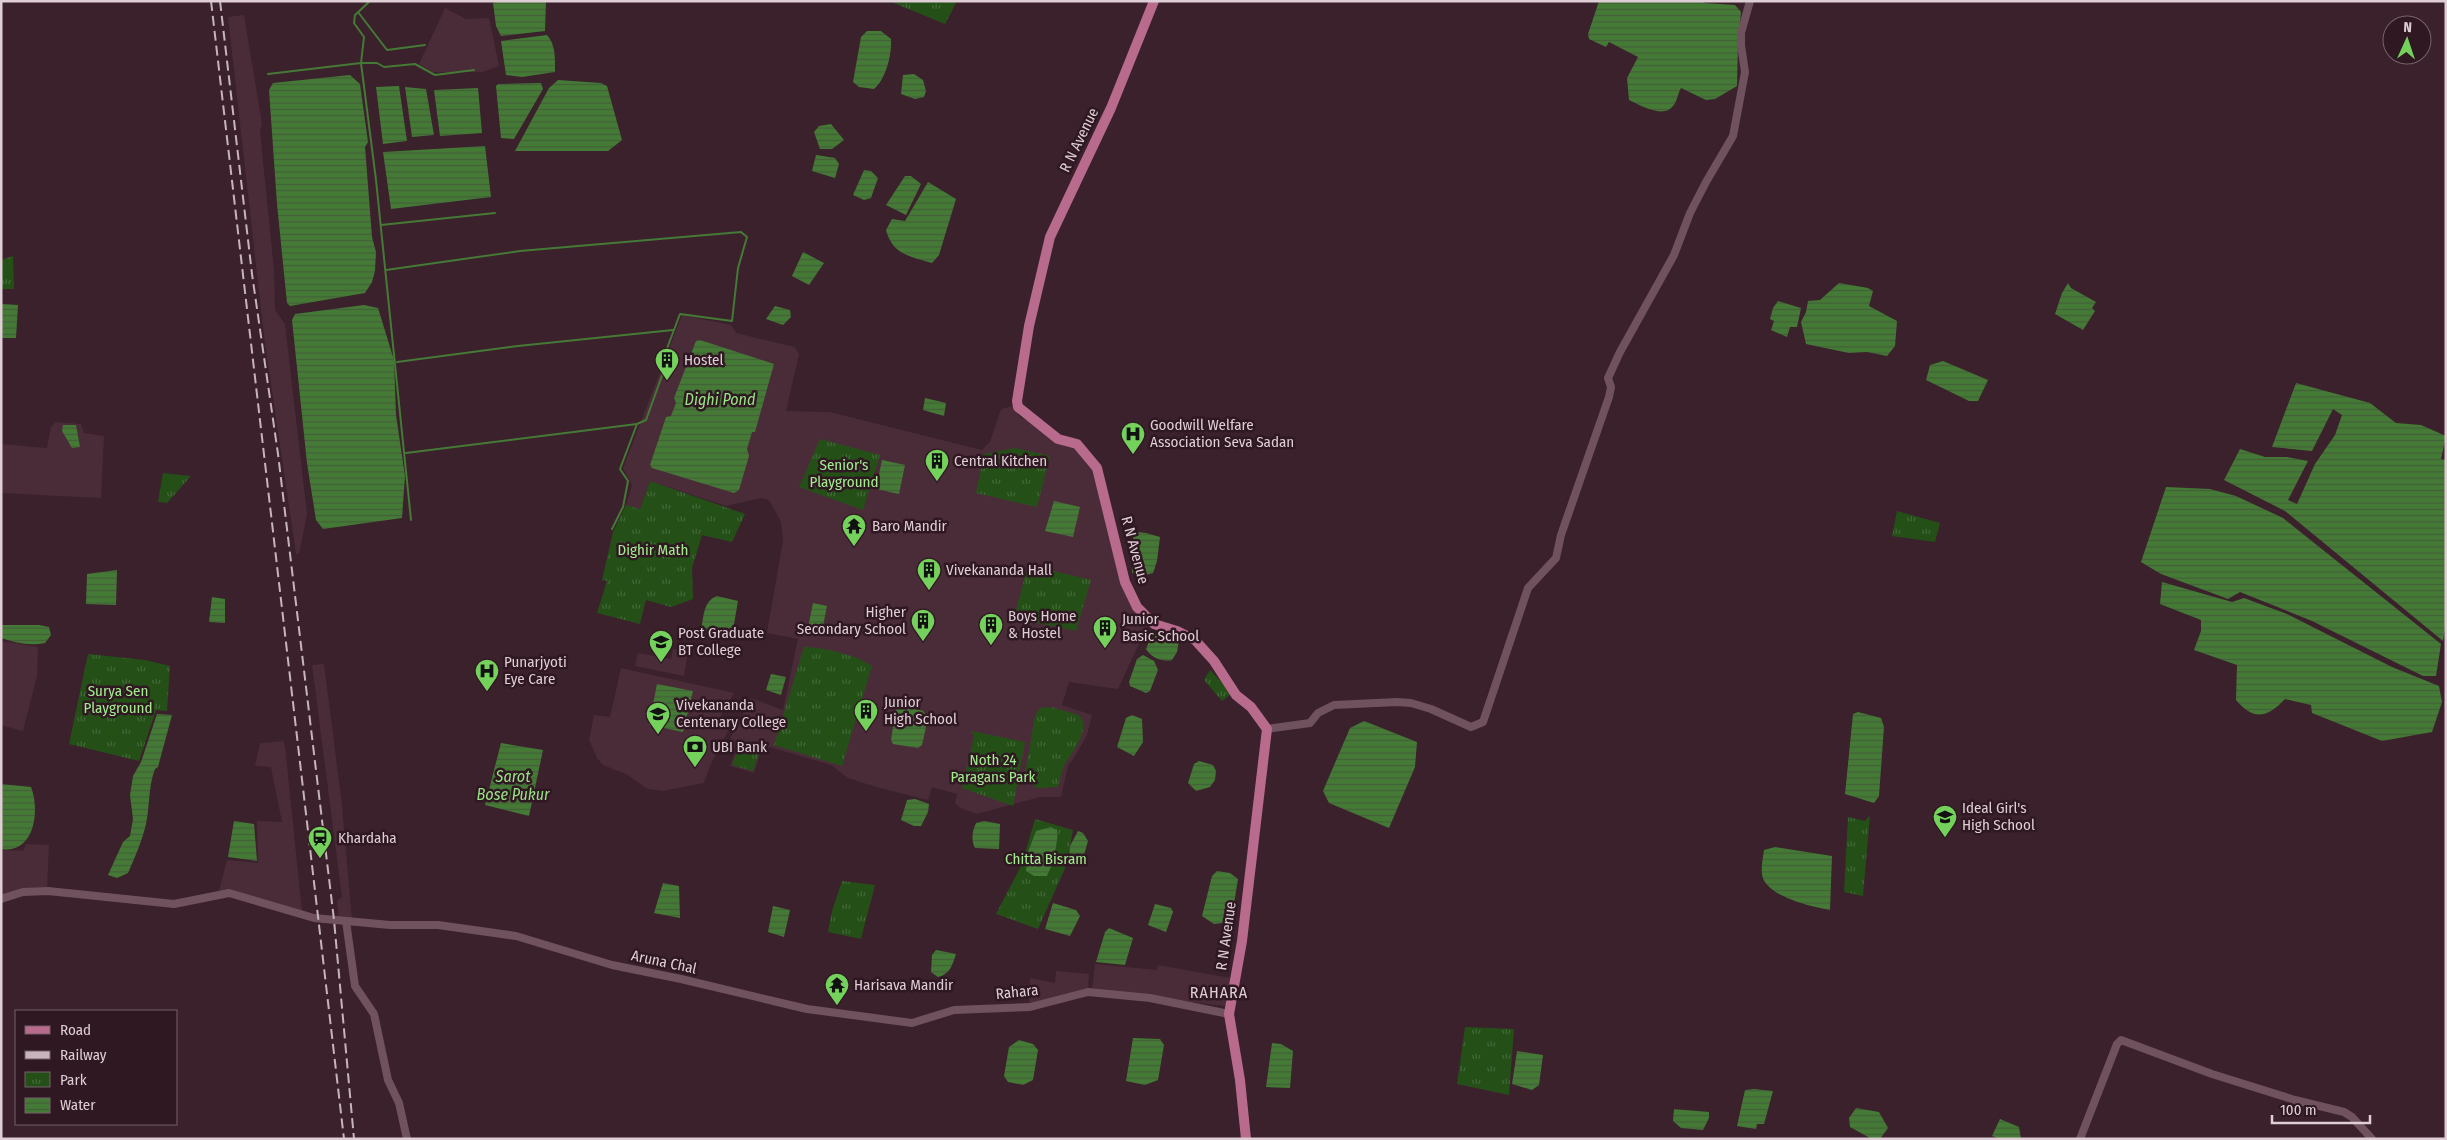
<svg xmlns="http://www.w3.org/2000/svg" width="2447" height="1140" font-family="'Fira Sans Condensed',sans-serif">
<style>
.built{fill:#4a2c39}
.park{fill:url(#park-tufts)}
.water{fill:url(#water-rules)}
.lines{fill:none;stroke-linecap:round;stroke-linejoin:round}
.stream{stroke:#447a35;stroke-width:2}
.tertiary{stroke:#6f525e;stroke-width:8}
.primary{stroke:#b86b8d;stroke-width:10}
.rail{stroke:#c7b4bc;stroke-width:2;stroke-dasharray:10 5;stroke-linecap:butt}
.labels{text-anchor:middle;stroke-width:5;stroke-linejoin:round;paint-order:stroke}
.street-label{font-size:15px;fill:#dfced5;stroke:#2f1822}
.poi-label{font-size:15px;fill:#dfced5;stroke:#2f1822;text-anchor:start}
.park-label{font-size:15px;fill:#a1ed8e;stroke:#2f1822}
.water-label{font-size:16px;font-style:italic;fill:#97e284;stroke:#2f1822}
.neighbourhood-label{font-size:16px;letter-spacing:1px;fill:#dfced5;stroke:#2f1822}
</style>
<defs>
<pattern id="park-tufts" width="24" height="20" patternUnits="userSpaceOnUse" patternTransform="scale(1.25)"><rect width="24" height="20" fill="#245018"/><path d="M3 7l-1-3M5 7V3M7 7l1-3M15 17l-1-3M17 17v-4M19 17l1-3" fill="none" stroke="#436839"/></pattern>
<pattern id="water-rules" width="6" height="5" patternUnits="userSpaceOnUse" patternTransform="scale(1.25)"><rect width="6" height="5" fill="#447a35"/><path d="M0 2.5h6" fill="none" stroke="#445f3a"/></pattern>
</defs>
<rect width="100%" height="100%" fill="#3a212c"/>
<path class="built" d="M 445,8 L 466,19 L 489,18 L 499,66 L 483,72 L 433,72 L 419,64 Z
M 244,15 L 262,124 L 260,131 L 274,270 L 275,310 L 285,324 L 307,514 L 299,554 L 296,554 L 264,336 L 228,17 Z
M 682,315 L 731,325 L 736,333 L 795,347 L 799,354 L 786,411 L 830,412 L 982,450 L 990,442 L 1001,409 L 1013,406 L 1020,417 L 1076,445 L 1094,465 L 1122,579 L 1150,620 L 1118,689 L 1069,682 L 1062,705 L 1092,715 L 1087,735 L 1074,758 L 1068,766 L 1061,797 L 1040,797 L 977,814 L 960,808 L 955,803 L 957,794 L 932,787 L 928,800 L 876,787 L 848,778 L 831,765 L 763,745 L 754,773 L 730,766 L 737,748 L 727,745 L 751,698 L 783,710 L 798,639 L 767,633 L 783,540 L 781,522 L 769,500 L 761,498 L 726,506 L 650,481 L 640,509 L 626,505 L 632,485 L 623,468 Z
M 56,422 L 81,424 L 84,433 L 104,436 L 101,498 L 1,493 L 1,444 L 47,448 L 51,427 Z
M 1,641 L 38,647 L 37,676 L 23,731 L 1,725 Z
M 673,649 L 688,651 L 684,676 L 635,666 L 638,653 L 671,659 Z
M 324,664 L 342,805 L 352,920 L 339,919 L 337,901 L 342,897 L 312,665 Z
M 621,668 L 734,693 L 717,723 L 729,729 L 709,768 L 704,783 L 663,791 L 648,789 L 626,774 L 603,765 L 597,758 L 589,740 L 594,715 L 610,717 Z
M 283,741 L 285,746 L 302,912 L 231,891 L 219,891 L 227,860 L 258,863 L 257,821 L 282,822 L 271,767 L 255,766 L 260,743 Z
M 26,844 L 49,845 L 47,888 L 25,888 L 1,897 L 1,850 L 23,851 Z
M 1095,964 L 1157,970 L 1158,965 L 1231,978 L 1225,1006 L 1092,990 Z
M 1056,971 L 1089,974 L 1088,990 L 1029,1004 L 1030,978 L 1055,983 Z"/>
<path class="park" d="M 889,1 L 957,1 L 945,24 Z
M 13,256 L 14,289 L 1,289 L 1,260 Z
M 820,439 L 880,455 L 863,510 L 799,487 Z
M 1015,448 L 1050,456 L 1037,507 L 976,493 L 984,454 Z
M 163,473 L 191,476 L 167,503 L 158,502 Z
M 650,481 L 745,514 L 732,542 L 702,535 L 692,568 L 693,599 L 671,607 L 646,600 L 640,624 L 597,613 L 607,581 L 602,580 L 613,532 L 626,505 L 640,509 Z
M 1897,511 L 1940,523 L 1935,542 L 1892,536 Z
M 1028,565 L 1091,580 L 1076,631 L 1014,618 Z
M 804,647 C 827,648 853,654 872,666 L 842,766 L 774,745 Z
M 88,654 L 145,660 L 170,666 L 167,711 L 156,710 L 139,761 L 69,744 Z
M 1210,670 L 1232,693 L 1222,701 L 1204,680 Z
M 1051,707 L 1079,715 C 1092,729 1072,752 1065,764 C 1061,771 1060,780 1058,787 L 1036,788 L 1025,774 L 1035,716 L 1040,708 Z
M 971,731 L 1025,742 L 1013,806 L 962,788 L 974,736 Z
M 742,740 L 761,748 L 753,771 L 732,765 Z
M 1870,815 L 1863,896 L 1844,892 L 1848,817 L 1865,821 Z
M 1035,819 L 1073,830 L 1066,866 L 1038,929 L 996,914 L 1022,864 Z
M 842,881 L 875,885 L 861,939 L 828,932 L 832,911 Z
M 1465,1027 L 1514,1029 L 1509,1095 L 1457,1084 Z"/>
<path class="water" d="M 501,1 L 546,1 L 545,31 L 501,36 L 496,26 L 493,3 Z
M 1599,1 L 1703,1 L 1704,3 L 1735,5 L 1741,12 L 1738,42 L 1737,86 L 1715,99 L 1706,100 L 1681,88 C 1678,93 1677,102 1673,106 C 1663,119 1640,105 1629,100 L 1627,78 L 1638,57 L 1609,42 L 1606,47 L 1589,39 L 1588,34 Z
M 867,31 L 881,31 L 891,39 C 892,54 886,79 874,89 L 859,87 L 853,82 L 861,37 Z
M 547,35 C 556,45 555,59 555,72 L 522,77 L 506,75 L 501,41 Z
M 914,74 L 923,80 L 926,91 L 924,97 L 915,99 L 901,94 L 903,75 Z
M 350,75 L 360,84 L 368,142 L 365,147 L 372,237 L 376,252 L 375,271 L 372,282 L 365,293 L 290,306 L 287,303 L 277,204 L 269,90 L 273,83 Z
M 558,80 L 601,83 L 607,86 L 622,140 L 608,151 L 515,151 L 549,88 Z
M 541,83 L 543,89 L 514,139 L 501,138 L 496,86 L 498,84 Z
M 399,86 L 407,141 L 383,144 L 376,87 Z
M 405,87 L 426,89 L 434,135 L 412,137 Z
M 478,88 L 482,133 L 440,136 L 434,90 Z
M 831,124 L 844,140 L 832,149 L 820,149 L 814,132 L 819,126 Z
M 485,146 L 491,197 L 391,209 L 383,152 Z
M 816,155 L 835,158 L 839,164 L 835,178 L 812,171 Z
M 864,170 L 871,171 L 878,178 L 871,198 L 864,200 L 853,195 Z
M 905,176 L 911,176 L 921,184 L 906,215 L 886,205 Z
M 928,182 L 956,199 L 939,255 L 932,263 C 909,256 893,255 886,230 L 892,219 L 905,221 Z
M 803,252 L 824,263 L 809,285 L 792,276 Z
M 1839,283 L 1868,288 L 1873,291 L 1869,306 L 1897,321 L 1895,346 L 1887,356 L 1867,352 L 1849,353 L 1806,344 L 1801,322 L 1806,312 L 1808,301 L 1820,300 Z
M 2068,283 L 2071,288 L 2096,302 L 2092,308 L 2095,311 L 2083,330 L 2055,314 L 2062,293 Z
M 1778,301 L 1801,308 L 1797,327 L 1790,327 L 1787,337 L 1771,330 L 1774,321 L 1770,319 L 1773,308 Z
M 1,304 L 18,305 L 16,338 L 1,338 Z
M 364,305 L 378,308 L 394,360 L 396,415 L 405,476 L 402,518 L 323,529 L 316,520 L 307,463 L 292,320 L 295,314 Z
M 775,306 L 790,310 L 791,317 L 783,325 L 766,319 Z
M 700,340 L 774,364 L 755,432 L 752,432 L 747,449 L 749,456 L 739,490 L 734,493 L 652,468 L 650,465 L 666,417 L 671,416 L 676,403 L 674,398 L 696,341 Z
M 1943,361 L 1988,380 L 1978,401 L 1969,401 L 1926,380 L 1930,365 Z
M 2296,383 L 2370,403 L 2396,423 L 2421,425 L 2446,436 L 2441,459 L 2446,460 L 2446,622 L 2443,641 L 2285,511 L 2224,480 L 2240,449 L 2265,457 L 2287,457 L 2308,461 L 2288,500 L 2297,504 L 2315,464 L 2335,435 L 2342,415 L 2333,409 L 2312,451 L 2272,447 Z
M 925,398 L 946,403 L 944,416 L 923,410 Z
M 63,425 L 76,425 L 80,447 L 72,448 L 62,431 Z
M 882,460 L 905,465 L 899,494 L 876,489 Z
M 2166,487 L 2210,489 L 2236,496 L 2283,518 L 2441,644 L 2436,676 L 2423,676 L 2312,621 L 2240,592 L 2228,599 L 2161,574 L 2141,562 Z
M 1054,501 L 1080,507 L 1073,537 L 1045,531 Z
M 1137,532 L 1146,533 L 1160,537 L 1157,561 L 1153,573 L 1145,575 L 1132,573 L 1133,538 Z
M 117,570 L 116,605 L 86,604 L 87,574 Z
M 2162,582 L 2232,602 L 2244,598 L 2287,614 L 2392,667 L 2439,686 L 2442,702 L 2432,732 L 2382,741 L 2312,713 L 2311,705 L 2285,699 C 2267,718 2254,721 2236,700 L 2237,665 L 2194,650 L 2201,631 L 2201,620 L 2160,604 Z
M 717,596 L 738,601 L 732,636 L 701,630 C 704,617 703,601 717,596 Z
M 212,597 L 225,599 L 225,623 L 209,622 Z
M 813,603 L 827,606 L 821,636 L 807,633 Z
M 1,625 L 39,625 L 49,627 L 51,635 L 45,643 C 30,646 16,643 1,638 Z
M 1159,631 L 1176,636 L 1179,641 L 1177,652 L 1172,660 C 1161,662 1152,658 1146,649 L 1152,634 Z
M 1143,655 L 1154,661 L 1158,670 L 1150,691 L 1146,693 L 1130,686 L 1129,682 L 1137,659 Z
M 771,674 L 786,677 L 781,695 L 766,690 Z
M 657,684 L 693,691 L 683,732 L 649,725 Z
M 900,705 L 923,711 L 928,718 L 922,745 L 918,748 L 893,744 L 891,740 L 896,709 Z
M 1858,712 L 1881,718 L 1884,727 L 1879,796 L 1874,803 L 1845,794 L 1853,714 Z
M 157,714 L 172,715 L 158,767 L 155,769 C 148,787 150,806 146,824 C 142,841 135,857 128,873 L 117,878 L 108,875 L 123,842 L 130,836 L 133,819 L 130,795 L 133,776 L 141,762 Z
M 1132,715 L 1142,719 L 1143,742 L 1134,756 L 1117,747 L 1126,718 Z
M 1364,721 L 1417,742 L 1415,767 L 1389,828 L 1329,803 L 1323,791 L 1350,728 Z
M 501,743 L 543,750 L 529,816 L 485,805 Z
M 1199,761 L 1213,765 L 1216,771 L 1215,780 L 1210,787 L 1196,791 L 1188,783 L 1194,764 Z
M 1,784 L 31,787 C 40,810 35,854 1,849 Z
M 915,799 L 929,804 L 928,812 L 921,826 L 914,826 L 901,820 L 907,800 Z
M 234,821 L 254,824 L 257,861 L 228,857 Z
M 984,821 L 1000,824 L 999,849 L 975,848 C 971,840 972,832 976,823 Z
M 1051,827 L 1057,830 C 1059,840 1052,867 1047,876 L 1034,876 L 1026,871 L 1028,852 L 1036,831 Z
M 1078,831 L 1083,833 L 1088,841 L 1081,865 L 1068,863 L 1070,846 Z
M 1775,847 L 1832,856 L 1830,910 C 1812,907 1764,896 1762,874 C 1761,867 1763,857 1764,850 Z
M 1217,871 L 1230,873 L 1238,879 L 1231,922 L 1214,924 L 1202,916 L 1212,876 Z
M 663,883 L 679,886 L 680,918 L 654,913 Z
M 1053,903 L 1076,910 L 1080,916 L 1070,936 L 1045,929 Z
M 1155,904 L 1171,908 L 1173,912 L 1166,932 L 1148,925 Z
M 773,906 L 790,910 L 784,937 L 768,932 Z
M 1109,928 L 1133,938 L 1125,965 L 1096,962 L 1105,932 Z
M 936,950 L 956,954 C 952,966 950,974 938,977 L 931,972 L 932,955 Z
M 1133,1038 L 1160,1039 L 1164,1045 L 1158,1080 L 1145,1085 L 1126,1081 Z
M 1019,1040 L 1033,1044 L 1038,1050 L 1033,1080 L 1023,1085 L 1008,1082 L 1004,1076 L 1009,1047 Z
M 1272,1043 L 1281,1044 L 1293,1051 L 1290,1088 L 1266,1087 Z
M 1517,1051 L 1543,1055 L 1539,1085 L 1532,1090 L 1512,1084 Z
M 1754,1089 L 1773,1091 L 1764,1124 L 1757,1124 L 1756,1129 L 1737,1126 L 1745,1090 Z
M 1856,1108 L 1879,1112 L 1888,1128 L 1880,1139 L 1870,1138 L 1850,1127 L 1849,1118 Z
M 1674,1109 L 1709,1112 L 1709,1118 L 1703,1130 L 1681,1128 L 1673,1121 Z
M 2000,1119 L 2019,1127 L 2021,1139 L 2000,1139 L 1992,1136 Z"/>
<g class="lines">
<path class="stream" d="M 370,1 L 355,15 L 354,23 L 364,37 L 361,63 L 376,180 L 411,520
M 358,12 L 387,50 L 425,45
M 268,74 L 361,63 L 377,63 L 384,67 L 415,64 L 435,75 L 474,70
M 381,225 L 495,213
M 386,270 L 520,251 L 741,232 L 747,237 L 738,268 L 732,321 L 680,314 L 660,367 L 664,370 L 646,420 L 637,424 L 620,469 L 628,481 L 623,507 L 612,529
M 397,362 L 518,346 L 673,330
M 406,453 L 637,424"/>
<path class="tertiary" d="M 1267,729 L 1310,723 L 1318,713 L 1334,705 L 1397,702 L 1411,703 L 1431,709 L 1471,727 L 1483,722 L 1528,588 L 1556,558 L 1561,535 L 1609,397 L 1611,387 L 1608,378 L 1620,352 L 1674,255 L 1690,213 L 1706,182 L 1733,136 L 1745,72 L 1741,45 L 1741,33 L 1750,1
M 1,899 L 23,892 L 48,891 L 174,904 L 229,893 L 314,918 L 390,925 L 438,925 L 516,936 L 612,965 L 681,979 L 807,1009 L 912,1023 L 954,1010 L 1030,1007 L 1088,992 L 1150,998 L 1229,1014
M 346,921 L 355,986 L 374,1014 L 388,1080 L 399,1103 L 407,1139
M 2080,1139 L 2117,1044 L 2121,1040 L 2212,1074 L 2295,1100 L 2344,1112 L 2352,1117 L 2372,1139"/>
<path class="primary" d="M 1154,1 L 1111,108 L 1050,237 L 1029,326 L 1017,401 L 1018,407 L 1058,439 L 1077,444 L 1097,468 L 1125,582 L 1137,607 L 1154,624 L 1177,631 L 1195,640 L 1214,661 L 1236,695 L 1251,707 L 1267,729 L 1242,941 L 1229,1014 L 1240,1080 L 1246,1139"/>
<path class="rail" d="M 211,1 L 344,1139
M 220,1 L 252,274 L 278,454 L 334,920 L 354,1139"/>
</g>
<defs>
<symbol id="building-pin" viewBox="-11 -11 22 30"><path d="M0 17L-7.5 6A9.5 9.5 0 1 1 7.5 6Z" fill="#74d25c" stroke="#2f1822"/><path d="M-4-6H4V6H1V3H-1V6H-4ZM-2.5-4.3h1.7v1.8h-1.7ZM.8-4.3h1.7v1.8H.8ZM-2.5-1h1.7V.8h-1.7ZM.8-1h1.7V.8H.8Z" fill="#111"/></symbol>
<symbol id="hospital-pin" viewBox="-11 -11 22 30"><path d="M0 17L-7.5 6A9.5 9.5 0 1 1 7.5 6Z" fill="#74d25c" stroke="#2f1822"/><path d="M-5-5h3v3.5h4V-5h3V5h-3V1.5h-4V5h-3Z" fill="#111"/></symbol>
<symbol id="temple-pin" viewBox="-11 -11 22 30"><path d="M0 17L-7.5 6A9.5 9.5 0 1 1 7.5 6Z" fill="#74d25c" stroke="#2f1822"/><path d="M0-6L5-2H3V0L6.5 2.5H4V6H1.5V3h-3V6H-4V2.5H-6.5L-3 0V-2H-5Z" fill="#111"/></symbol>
<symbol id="university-pin" viewBox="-11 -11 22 30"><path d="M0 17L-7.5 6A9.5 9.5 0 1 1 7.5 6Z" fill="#74d25c" stroke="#2f1822"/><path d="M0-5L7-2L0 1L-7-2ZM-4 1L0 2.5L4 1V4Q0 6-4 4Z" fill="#111"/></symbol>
<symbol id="bank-pin" viewBox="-11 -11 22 30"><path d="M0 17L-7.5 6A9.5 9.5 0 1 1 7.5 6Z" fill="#74d25c" stroke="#2f1822"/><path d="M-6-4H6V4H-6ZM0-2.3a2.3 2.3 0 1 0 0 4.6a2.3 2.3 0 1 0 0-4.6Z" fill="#111"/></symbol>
<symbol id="school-pin" viewBox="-11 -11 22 30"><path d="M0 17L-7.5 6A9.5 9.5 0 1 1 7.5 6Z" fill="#74d25c" stroke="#2f1822"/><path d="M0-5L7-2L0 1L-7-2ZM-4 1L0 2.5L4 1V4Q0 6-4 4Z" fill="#111"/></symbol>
<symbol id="station-pin" viewBox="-11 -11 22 30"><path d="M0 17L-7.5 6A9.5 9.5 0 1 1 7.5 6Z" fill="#74d25c" stroke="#2f1822"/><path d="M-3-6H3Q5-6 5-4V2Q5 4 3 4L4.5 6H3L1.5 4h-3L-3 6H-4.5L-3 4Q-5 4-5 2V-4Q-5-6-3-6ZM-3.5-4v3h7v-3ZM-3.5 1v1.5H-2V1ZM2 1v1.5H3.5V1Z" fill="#111"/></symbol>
</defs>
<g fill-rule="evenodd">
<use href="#building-pin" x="653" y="346" width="28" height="38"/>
<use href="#hospital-pin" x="1119" y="420" width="28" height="38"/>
<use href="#building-pin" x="923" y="447" width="28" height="38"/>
<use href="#temple-pin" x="840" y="512" width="28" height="38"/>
<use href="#building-pin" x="915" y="556" width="28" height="38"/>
<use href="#building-pin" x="909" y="607" width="28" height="38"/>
<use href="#building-pin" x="977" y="611" width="28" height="38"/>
<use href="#building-pin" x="1091" y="614" width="28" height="38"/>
<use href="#university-pin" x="647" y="628" width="28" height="38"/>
<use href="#hospital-pin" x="473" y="657" width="28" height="38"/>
<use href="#building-pin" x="852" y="697" width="28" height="38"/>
<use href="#university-pin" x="644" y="700" width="28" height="38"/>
<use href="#bank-pin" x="681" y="733" width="28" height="38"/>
<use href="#school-pin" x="1931" y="803" width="28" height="38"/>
<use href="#station-pin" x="306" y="824" width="28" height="38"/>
<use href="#temple-pin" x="823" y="971" width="28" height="38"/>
</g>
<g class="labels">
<g class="street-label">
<text transform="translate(1079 140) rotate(-64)" y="5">R N Avenue</text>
<text transform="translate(1135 550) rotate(75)" y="5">R N Avenue</text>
<text transform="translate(1226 936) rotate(-82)" y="5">R N Avenue</text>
<text transform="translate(664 962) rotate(12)" y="5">Aruna Chal</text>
<text transform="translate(1017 992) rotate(-6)" y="5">Rahara</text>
</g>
<g class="poi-label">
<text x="684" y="365">Hostel</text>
<text x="1150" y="430">Goodwill Welfare<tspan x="1150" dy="17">Association Seva Sadan</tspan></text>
<text x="954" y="466">Central Kitchen</text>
<text x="872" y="531">Baro Mandir</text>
<text x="946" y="575">Vivekananda Hall</text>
<text x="906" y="617" text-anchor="end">Higher<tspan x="906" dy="17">Secondary School</tspan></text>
<text x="1008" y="621">Boys Home<tspan x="1008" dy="17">&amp; Hostel</tspan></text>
<text x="1122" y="624">Junior<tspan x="1122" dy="17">Basic School</tspan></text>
<text x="678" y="638">Post Graduate<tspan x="678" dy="17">BT College</tspan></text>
<text x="504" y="667">Punarjyoti<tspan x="504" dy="17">Eye Care</tspan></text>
<text x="884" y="707">Junior<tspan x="884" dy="17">High School</tspan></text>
<text x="676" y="710">Vivekananda<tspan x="676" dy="17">Centenary College</tspan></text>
<text x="712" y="752">UBI Bank</text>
<text x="1962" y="813">Ideal Girl's<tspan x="1962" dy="17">High School</tspan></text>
<text x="338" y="843">Khardaha</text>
<text x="854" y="990">Harisava Mandir</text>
</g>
<g class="park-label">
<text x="844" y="470">Senior's<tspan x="844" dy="17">Playground</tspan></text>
<text x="653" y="555">Dighir Math</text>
<text x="118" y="696">Surya Sen<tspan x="118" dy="17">Playground</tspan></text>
<text x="993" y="765">Noth 24<tspan x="993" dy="17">Paragans Park</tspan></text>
<text x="1046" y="864">Chitta Bisram</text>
</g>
<g class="water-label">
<text x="720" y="405">Dighi Pond</text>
<text x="513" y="782">Sarot<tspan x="513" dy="18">Bose Pukur</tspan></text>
</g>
<g class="neighbourhood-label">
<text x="1219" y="998">RAHARA</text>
</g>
</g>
<rect width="2447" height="1140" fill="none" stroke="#dfced5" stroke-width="5"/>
<rect x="15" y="1010" width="162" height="115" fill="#2f1822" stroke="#75616a"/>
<rect x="25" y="1026" width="25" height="8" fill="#b86b8d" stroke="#75616a"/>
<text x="60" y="1035" font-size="15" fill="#dfced5">Road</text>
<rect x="25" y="1051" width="25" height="8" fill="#c7b4bc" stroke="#75616a"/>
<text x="60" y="1060" font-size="15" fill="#dfced5">Railway</text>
<rect x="25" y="1072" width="25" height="15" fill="url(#park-tufts)" stroke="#75616a"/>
<text x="60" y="1085" font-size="15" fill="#dfced5">Park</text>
<rect x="25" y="1098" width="25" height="15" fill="url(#water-rules)" stroke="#75616a"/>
<text x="60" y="1110" font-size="15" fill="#dfced5">Water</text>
<g transform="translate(2407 40) rotate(3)"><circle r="24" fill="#2f1822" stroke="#75616a"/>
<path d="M0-4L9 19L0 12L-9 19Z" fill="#74d25c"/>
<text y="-8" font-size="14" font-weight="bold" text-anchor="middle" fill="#dfced5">N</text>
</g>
<path d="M2272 1115v8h98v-8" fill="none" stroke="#dfced5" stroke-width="2.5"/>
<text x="2280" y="1115" font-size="15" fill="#dfced5" stroke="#2f1822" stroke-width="4" paint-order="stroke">100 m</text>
</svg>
